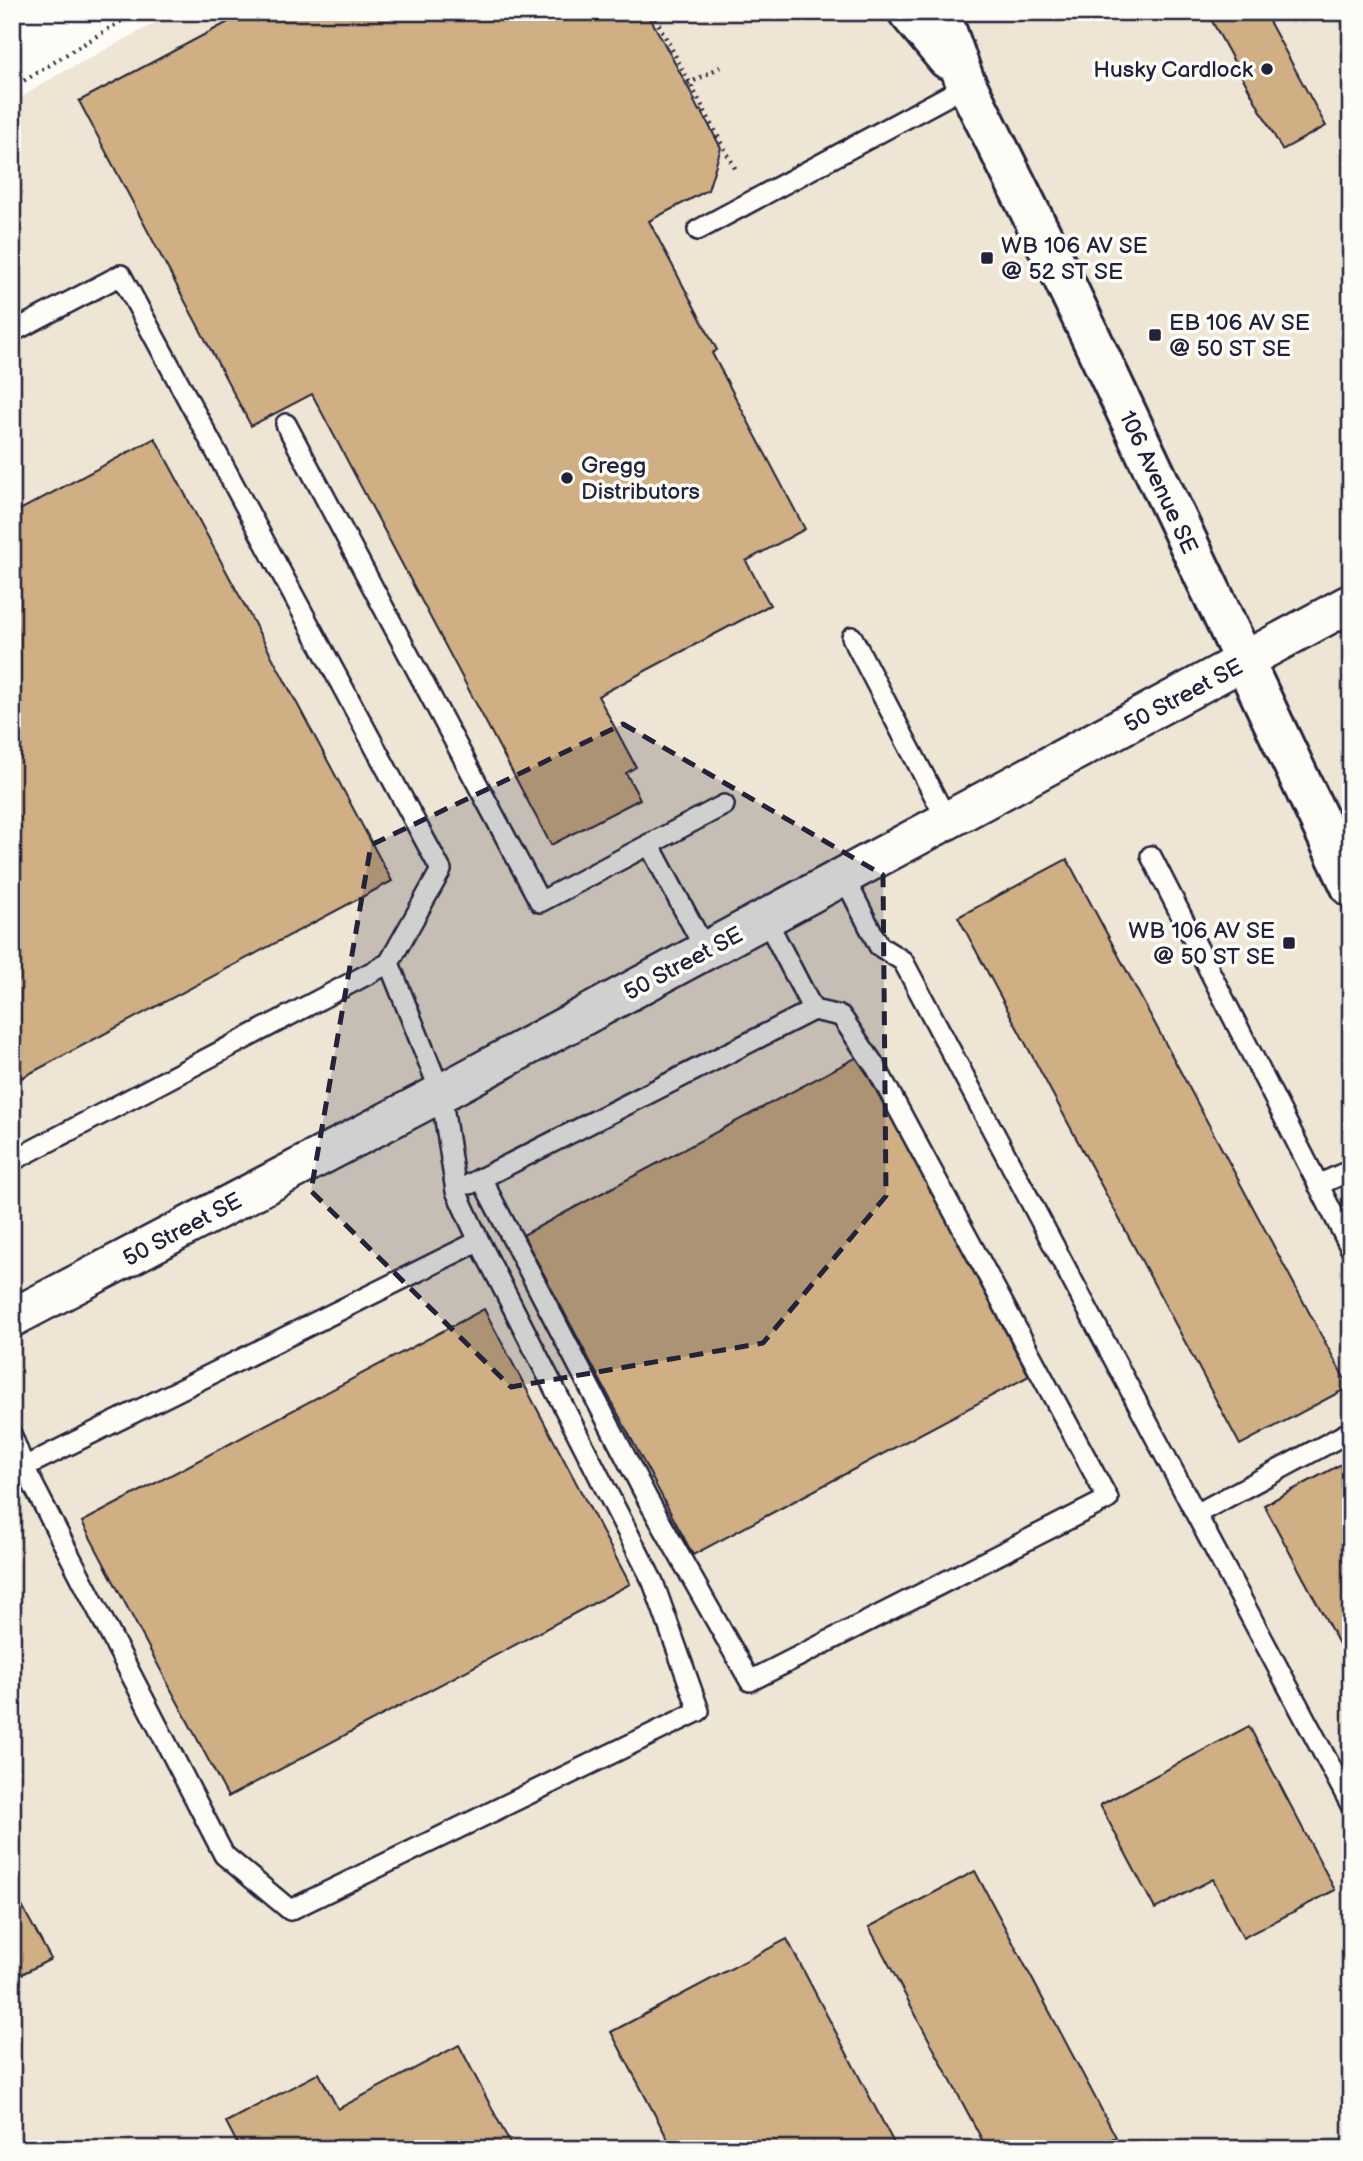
<svg xmlns="http://www.w3.org/2000/svg" width="1363" height="2161" font-family="'Balsamiq Sans',sans-serif">
<style>
.built{fill:#efe5d4}
.building{fill:#cfaf83;stroke:#22223b;stroke-width:2}
.lines{fill:none;stroke-linecap:round;stroke-linejoin:round}
.service-casing{stroke:#22223b;stroke-width:24}
.minor-casing{stroke:#22223b;stroke-width:42}
.tertiary-casing{stroke:#22223b;stroke-width:44}
.path{stroke:#22223b;stroke-width:4.5;stroke-dasharray:2 5;stroke-linecap:butt}
.service{stroke:#fdfcf7;stroke-width:19}
.minor{stroke:#fdfcf7;stroke-width:37}
.tertiary{stroke:#fdfcf7;stroke-width:38}
.marked{fill:#22223b;fill-opacity:0.2;stroke:#22223b;stroke-width:5;stroke-dasharray:14 9;stroke-linejoin:round}
.poi-dot{fill:#22223b;stroke:#fdfcf7;stroke-width:2.5}
.labels{text-anchor:middle;stroke-width:7;stroke-linejoin:round;paint-order:stroke}
.poi-label{font-size:23px;fill:#22223b;stroke:#fdfcf7;text-anchor:start}
.street-label{font-size:23px;fill:#22223b;stroke:#fdfcf7}
</style>
<rect width="100%" height="100%" fill="#fdfcf7"/>
<filter id="ink" filterUnits="userSpaceOnUse"><feTurbulence type="fractalNoise" baseFrequency=".0143" numOctaves="2"/><feDisplacementMap in="SourceGraphic" scale="14" xChannelSelector="R" yChannelSelector="G"/><feConvolveMatrix kernelMatrix="1 2 1 2 8 2 1 2 1" color-interpolation-filters="sRGB"/></filter>
<g filter="url(#ink)">
<path class="built" d="M 176,12 L 1351,12 L 1351,2149 L 12,2149 L 12,103 L 54,77 Z"/>
<path class="building" d="M 247,12 L 647,12 L 695,100 L 694,101 L 699,111 L 701,110 L 721,148 L 708,190 L 649,221 L 717,350 L 712,353 L 805,529 L 746,561 L 770,605 L 598,696 L 636,767 L 626,773 L 640,799 L 551,845 L 312,394 L 251,426 L 79,101 Z
M 1207,12 L 1264,12 L 1326,126 L 1282,150 Z
M 155,438 L 392,881 L 12,1083 L 12,514 Z
M 1067,859 L 1349,1387 L 1240,1445 L 958,917 Z
M 859,1056 L 1029,1376 L 693,1555 L 523,1235 Z
M 484,1309 L 630,1584 L 228,1797 L 82,1522 Z
M 1351,1459 L 1351,1666 L 1264,1505 Z
M 1249,1726 L 1335,1890 L 1243,1938 L 1213,1879 L 1155,1909 L 1100,1805 Z
M 975,1871 L 1116,2137 L 1094,2149 L 987,2149 L 869,1927 Z
M 12,1888 L 51,1959 L 12,1979 Z
M 787,1939 L 897,2149 L 673,2149 L 611,2032 Z
M 459,2045 L 513,2149 L 240,2149 L 226,2122 L 319,2073 L 338,2109 Z"/>
<g class="lines">
<defs>
<path id="service" d="M 698,230 L 968,85
M 12,332 L 121,275 L 441,870 L 389,963 L 441,1093 L 456,1191 L 479,1241 L 24,1467 L 12,1436
M 286,424 L 540,902 L 724,805
M 852,637 L 948,822
M 649,844 L 706,951
M 1151,856 L 1351,1249
M 844,877 L 879,946 L 903,961 L 1196,1514 L 1351,1431
M 12,1161 L 389,963
M 481,1178 L 648,1500 L 750,1681 L 1108,1499 L 877,1069 L 841,1016 L 813,1010
M 470,1184 L 813,1010 L 766,919
M 1318,1185 L 1351,1170
M 24,1467 L 224,1855 L 290,1910 L 699,1711 L 653,1582 L 479,1241
M 1196,1514 L 1351,1805"/>
<path id="minor" d="M 12,1318 L 441,1093 L 1351,603"/>
<path id="tertiary" d="M 908,12 L 947,59
M 940,12 L 964,79 L 1061,274 L 1351,887"/>
</defs>
<use href="#service" class="service-casing"/>
<use href="#minor" class="minor-casing"/>
<use href="#tertiary" class="tertiary-casing"/>
<path class="path" d="M 652,12 L 736,170
M 688,84 L 720,67
M 12,88 L 136,12"/>
<use href="#service" class="service"/>
<use href="#minor" class="minor"/>
<use href="#tertiary" class="tertiary"/>
</g>
</g>
<path class="marked" d="M 623,724 L 883,875 L 886,1196 L 763,1343 L 511,1387 L 311,1191 L 371,845 Z"/>
<g class="poi-dot">
<circle cx="1267" cy="69" r="7"/>
<rect x="980" y="251" width="14" height="14" rx="3.5"/>
<rect x="1148" y="328" width="14" height="14" rx="3.5"/>
<circle cx="567" cy="478" r="7"/>
<rect x="1282" y="936" width="14" height="14" rx="3.5"/>
</g>
<g class="labels">
<g class="poi-label">
<text x="1253" y="77" text-anchor="end">Husky Cardlock</text>
<text x="1001" y="253">WB 106 AV SE<tspan x="1001" dy="26">@ 52 ST SE</tspan></text>
<text x="1169" y="330">EB 106 AV SE<tspan x="1169" dy="26">@ 50 ST SE</tspan></text>
<text x="581" y="473">Gregg<tspan x="581" dy="26">Distributors</tspan></text>
<text x="1275" y="938" text-anchor="end">WB 106 AV SE<tspan x="1275" dy="26">@ 50 ST SE</tspan></text>
</g>
<g class="street-label">
<text transform="translate(1159 482) rotate(65)" y="8">106 Avenue SE</text>
<text transform="translate(1183 695) rotate(-28)" y="8">50 Street SE</text>
<text transform="translate(683 963) rotate(-28)" y="8">50 Street SE</text>
<text transform="translate(182 1229) rotate(-28)" y="8">50 Street SE</text>
</g>
</g>
<rect width="1363" height="2161" fill="none" stroke="#fdfcf7" stroke-width="42"/>
<rect x="21" y="21" width="1321" height="2119" fill="none" stroke="#22223b" stroke-width="2.5" filter="url(#ink)"/>
</svg>
